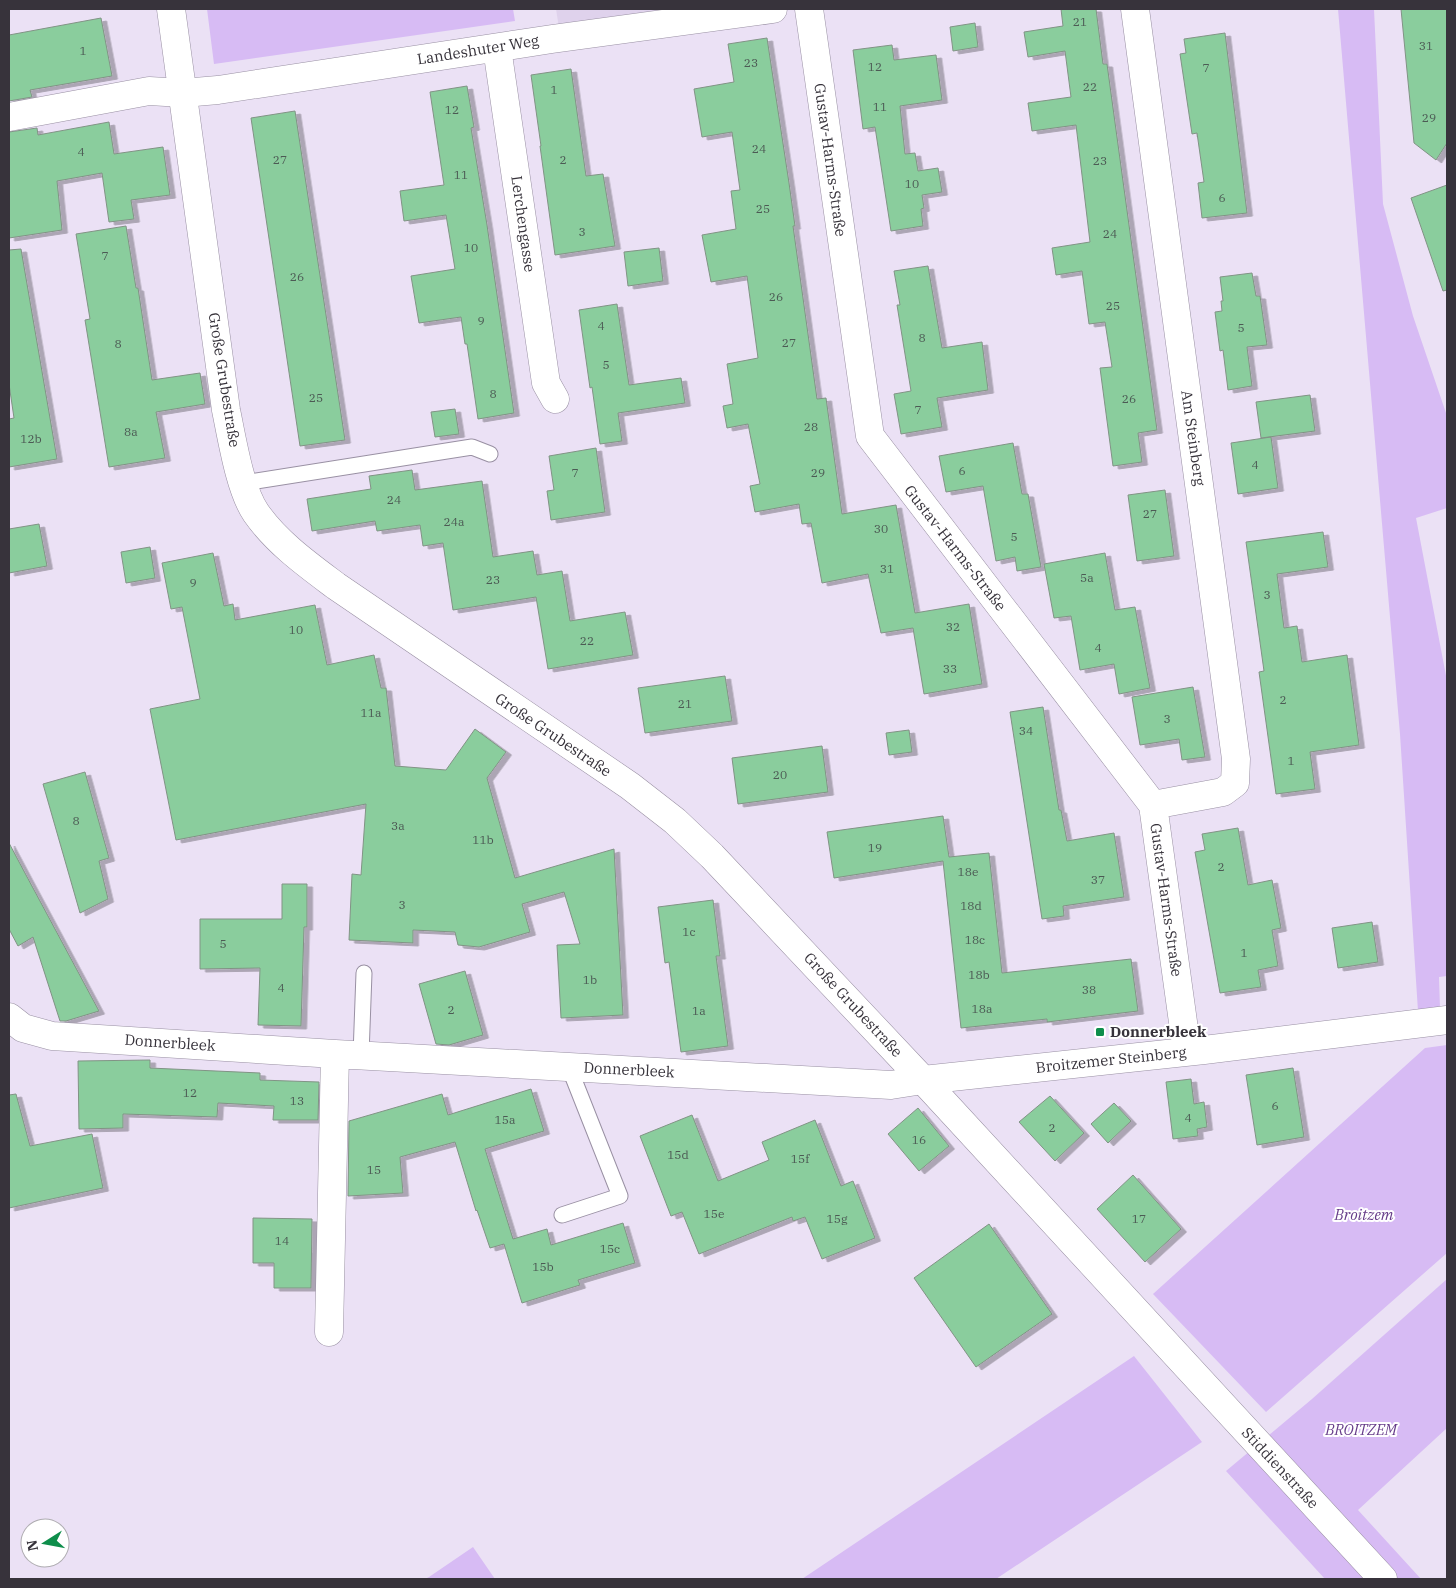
<svg xmlns="http://www.w3.org/2000/svg" width="1456" height="1588" font-family="'IBM Plex Serif',serif">
<style>
.built{fill:#dfd2ec}
.green{fill:#d7bbf4}
.building{fill:#8acd9d;stroke:#819385;filter:url(#shadow)}
.lines{fill:none;stroke-linecap:round;stroke-linejoin:round}
.service-casing{stroke:#9990a3;stroke-width:17}
.minor-casing{stroke:#9990a3;stroke-width:29}
.tertiary-casing{stroke:#9990a3;stroke-width:29}
.service{stroke:#fff;stroke-width:15}
.minor{stroke:#fff;stroke-width:28}
.tertiary{stroke:#fff;stroke-width:28}
.poi-dot{fill:#0e8e4b;stroke:#fff;stroke-width:2}
.labels{text-anchor:middle;stroke-width:4;stroke-linejoin:round;paint-order:stroke}
.number-label{font-size:12px;fill:#4c5a54}
.street-label{font-size:15px;fill:#37333b;stroke:#fff}
.poi-label{font-size:15px;font-weight:bold;fill:#37333b;stroke:#fff;text-anchor:start}
.park-label{font-size:15px;font-style:italic;fill:#663c89;stroke:#fff}
</style>
<defs>
<filter id="shadow"><feDropShadow dx="5.5" dy="3" stdDeviation="0" flood-color="#0004"/></filter>
</defs>
<rect width="100%" height="100%" fill="#ebe1f5"/>
<path class="built" d="M 556,9 L 688,9 L 559,28 Z"/>
<path class="green" d="M 207,9 L 513,9 L 515,21 L 214,64 Z
M 1338,9 L 1374,9 L 1383,204 L 1413,316 L 1447,416 L 1447,508 L 1416,518 L 1447,681 L 1447,976 L 1439,977 L 1440,1008 L 1418,1011 L 1400,734 Z
M 1447,1045 L 1447,1253 L 1266,1412 L 1153,1294 L 1425,1048 Z
M 1447,1279 L 1447,1428 L 1358,1510 L 1421,1579 L 1325,1579 L 1226,1471 L 1312,1399 Z
M 1134,1356 L 1202,1442 L 996,1579 L 802,1579 Z
M 473,1547 L 495,1579 L 425,1579 L 429,1577 Z"/>
<path class="building" d="M 1061,9 L 1096,9 L 1103,64 L 1107,64 L 1157,430 L 1138,433 L 1142,462 L 1113,466 L 1100,368 L 1112,367 L 1105,322 L 1089,324 L 1082,271 L 1056,275 L 1052,248 L 1090,242 L 1076,125 L 1032,131 L 1028,103 L 1071,97 L 1065,51 L 1028,57 L 1024,32 L 1063,26 Z
M 1401,9 L 1447,9 L 1447,143 L 1436,160 L 1414,143 Z
M 101,18 L 112,76 L 30,90 L 32,97 L 9,101 L 9,35 Z
M 975,23 L 978,47 L 953,51 L 950,27 Z
M 1225,33 L 1247,213 L 1202,218 L 1198,183 L 1204,182 L 1197,133 L 1192,134 L 1180,54 L 1186,53 L 1184,39 Z
M 767,38 L 789,183 L 795,226 L 793,226 L 817,399 L 826,398 L 842,514 L 896,505 L 915,613 L 969,604 L 982,684 L 924,694 L 913,628 L 881,633 L 868,574 L 822,583 L 811,523 L 802,524 L 799,504 L 755,512 L 750,486 L 760,484 L 748,424 L 727,428 L 723,406 L 733,404 L 727,364 L 758,358 L 747,276 L 711,282 L 702,235 L 736,229 L 731,191 L 740,190 L 732,132 L 702,137 L 694,89 L 734,82 L 728,44 Z
M 892,45 L 894,60 L 936,55 L 942,100 L 900,106 L 905,154 L 915,153 L 918,171 L 938,168 L 942,192 L 922,195 L 924,208 L 921,209 L 923,226 L 891,231 L 875,127 L 863,129 L 853,50 Z
M 571,69 L 586,176 L 603,174 L 615,246 L 555,255 L 540,146 L 541,146 L 531,75 Z
M 467,86 L 474,127 L 471,128 L 487,225 L 514,413 L 478,419 L 467,344 L 465,344 L 461,317 L 419,323 L 411,276 L 455,269 L 446,215 L 404,221 L 400,191 L 444,185 L 430,92 Z
M 295,111 L 345,440 L 300,446 L 251,118 Z
M 109,122 L 114,154 L 163,147 L 170,195 L 131,200 L 134,219 L 109,222 L 102,173 L 57,181 L 62,230 L 9,238 L 9,132 L 37,128 L 38,135 Z
M 1447,185 L 1447,290 L 1443,291 L 1411,198 Z
M 126,226 L 136,288 L 138,288 L 152,380 L 200,373 L 205,404 L 156,412 L 165,458 L 109,467 L 85,320 L 90,319 L 76,234 Z
M 659,248 L 663,281 L 628,286 L 624,252 Z
M 21,249 L 57,459 L 9,467 L 9,419 L 14,418 L 9,384 L 9,250 Z
M 928,266 L 942,348 L 982,342 L 988,390 L 937,398 L 942,427 L 901,434 L 894,394 L 911,391 L 897,305 L 900,305 L 894,271 Z
M 1252,273 L 1256,296 L 1260,296 L 1267,345 L 1247,347 L 1252,386 L 1228,390 L 1223,350 L 1220,351 L 1215,312 L 1222,311 L 1221,301 L 1223,301 L 1220,277 Z
M 617,304 L 629,385 L 681,378 L 685,403 L 618,413 L 622,441 L 600,444 L 592,387 L 590,388 L 579,310 Z
M 1310,395 L 1315,431 L 1261,438 L 1256,402 Z
M 455,409 L 459,434 L 435,437 L 431,412 Z
M 1271,437 L 1278,488 L 1238,494 L 1231,443 Z
M 1013,443 L 1022,494 L 1028,494 L 1041,567 L 1017,571 L 1015,557 L 996,561 L 983,486 L 946,492 L 939,456 Z
M 596,448 L 605,512 L 551,520 L 547,491 L 554,490 L 549,456 Z
M 412,470 L 415,490 L 482,481 L 493,557 L 533,551 L 537,575 L 562,571 L 570,621 L 625,612 L 633,655 L 548,669 L 536,597 L 453,610 L 443,543 L 423,546 L 420,525 L 377,531 L 375,521 L 312,531 L 307,499 L 371,489 L 369,476 Z
M 1165,490 L 1174,556 L 1137,561 L 1128,495 Z
M 39,524 L 47,566 L 9,573 L 9,529 Z
M 1323,532 L 1328,567 L 1277,574 L 1284,628 L 1297,626 L 1302,662 L 1347,655 L 1359,745 L 1310,752 L 1315,789 L 1276,794 L 1259,672 L 1264,671 L 1246,542 Z
M 150,547 L 155,578 L 126,583 L 121,552 Z
M 213,553 L 224,606 L 233,604 L 235,620 L 315,605 L 327,665 L 374,655 L 381,688 L 386,688 L 395,766 L 446,770 L 475,729 L 506,752 L 487,778 L 515,878 L 614,849 L 623,1015 L 561,1018 L 557,945 L 580,944 L 564,892 L 522,904 L 530,932 L 479,947 L 458,945 L 455,932 L 413,930 L 413,943 L 349,940 L 352,874 L 361,875 L 366,804 L 176,840 L 150,709 L 200,699 L 182,607 L 171,609 L 162,563 Z
M 1105,553 L 1115,610 L 1135,607 L 1150,688 L 1119,694 L 1114,664 L 1080,670 L 1071,616 L 1054,618 L 1044,564 Z
M 725,676 L 732,721 L 645,733 L 638,688 Z
M 1193,687 L 1205,757 L 1182,760 L 1179,739 L 1140,745 L 1132,697 Z
M 1043,707 L 1059,810 L 1061,810 L 1067,841 L 1114,833 L 1124,897 L 1063,906 L 1064,916 L 1042,919 L 1010,712 Z
M 909,730 L 912,752 L 889,755 L 886,733 Z
M 822,746 L 828,792 L 738,804 L 732,758 Z
M 85,772 L 109,858 L 99,861 L 108,899 L 80,913 L 43,784 Z
M 943,816 L 949,857 L 989,853 L 1002,973 L 1131,959 L 1138,1011 L 1047,1022 L 1047,1019 L 961,1028 L 943,861 L 834,878 L 827,832 Z
M 1238,828 L 1248,885 L 1272,880 L 1281,928 L 1272,930 L 1278,966 L 1258,970 L 1261,987 L 1220,993 L 1195,852 L 1205,850 L 1202,834 Z
M 9,843 L 26,875 L 99,1011 L 66,1021 L 60,1021 L 33,937 L 18,946 L 9,929 Z
M 282,884 L 307,884 L 307,927 L 304,927 L 301,1026 L 258,1025 L 260,968 L 200,969 L 200,919 L 282,919 Z
M 713,900 L 720,956 L 716,956 L 728,1046 L 681,1052 L 669,962 L 665,963 L 658,907 Z
M 1372,922 L 1378,962 L 1338,968 L 1332,928 Z
M 465,971 L 483,1035 L 449,1045 L 436,1044 L 419,984 Z
M 150,1060 L 150,1068 L 260,1073 L 260,1080 L 319,1082 L 318,1120 L 273,1120 L 274,1106 L 218,1103 L 217,1117 L 123,1114 L 123,1128 L 79,1129 L 78,1061 Z
M 1293,1068 L 1304,1137 L 1257,1145 L 1246,1075 Z
M 1191,1079 L 1194,1104 L 1204,1102 L 1207,1127 L 1197,1129 L 1198,1136 L 1173,1139 L 1166,1082 Z
M 531,1089 L 544,1131 L 485,1149 L 513,1239 L 547,1229 L 551,1245 L 623,1223 L 635,1263 L 578,1280 L 580,1285 L 522,1303 L 504,1244 L 490,1248 L 477,1210 L 476,1211 L 455,1142 L 400,1157 L 403,1193 L 348,1196 L 349,1121 L 442,1094 L 448,1115 Z
M 16,1094 L 30,1146 L 92,1134 L 103,1188 L 9,1208 L 9,1095 Z
M 1050,1096 L 1084,1133 L 1055,1161 L 1019,1122 Z
M 1114,1103 L 1131,1121 L 1108,1143 L 1091,1124 Z
M 918,1108 L 949,1146 L 919,1171 L 888,1134 Z
M 692,1115 L 718,1181 L 769,1160 L 762,1142 L 815,1120 L 841,1186 L 853,1181 L 875,1238 L 822,1259 L 805,1217 L 793,1221 L 792,1217 L 699,1254 L 682,1212 L 671,1216 L 640,1136 Z
M 1133,1175 L 1181,1229 L 1145,1262 L 1097,1209 Z
M 253,1218 L 312,1219 L 311,1288 L 274,1288 L 274,1263 L 253,1263 Z
M 989,1224 L 1052,1314 L 976,1367 L 914,1278 Z"/>
<g class="lines">
<defs>
<path id="service" d="M 244,483 L 472,447 L 490,454
M 361,1055 L 364,973
M 562,1215 L 620,1196 L 569,1067"/>
<path id="minor" d="M 809,9 L 870,436 L 1153,805 L 1187,1051
M 1135,9 L 1236,759 L 1235,783 L 1223,792 L 1153,805
M 497,48 L 546,383 L 555,399
M 9,117 L 149,91 L 183,93 L 218,90 L 552,39 L 773,9
M 9,1017 L 23,1028 L 52,1036 L 335,1054 L 891,1085 L 923,1080 L 1204,1050 L 1447,1020
M 329,1332 L 335,1054"/>
<path id="tertiary" d="M 171,9 L 226,410 C 232,439 240,490 256,513 C 277,543 308,565 336,586 L 630,786 L 675,821 L 712,856 L 923,1080 L 1383,1579"/>
</defs>
<use href="#service" class="service-casing"/>
<use href="#minor" class="minor-casing"/>
<use href="#tertiary" class="tertiary-casing"/>
<use href="#service" class="service"/>
<use href="#minor" class="minor"/>
<use href="#tertiary" class="tertiary"/>
</g>
<rect class="poi-dot" x="1095" y="1027" width="10" height="10" rx="2.5"/>
<g class="labels">
<g class="number-label">
<text x="1080" y="26">21</text>
<text x="1426" y="50">31</text>
<text x="83" y="55">1</text>
<text x="751" y="67">23</text>
<text x="875" y="71">12</text>
<text x="1206" y="72">7</text>
<text x="1090" y="91">22</text>
<text x="554" y="94">1</text>
<text x="880" y="111">11</text>
<text x="452" y="114">12</text>
<text x="1429" y="122">29</text>
<text x="759" y="153">24</text>
<text x="81" y="156">4</text>
<text x="280" y="164">27</text>
<text x="563" y="164">2</text>
<text x="1100" y="165">23</text>
<text x="461" y="179">11</text>
<text x="912" y="188">10</text>
<text x="1222" y="202">6</text>
<text x="763" y="213">25</text>
<text x="582" y="236">3</text>
<text x="1110" y="238">24</text>
<text x="471" y="252">10</text>
<text x="105" y="260">7</text>
<text x="297" y="281">26</text>
<text x="776" y="301">26</text>
<text x="1113" y="310">25</text>
<text x="481" y="325">9</text>
<text x="601" y="330">4</text>
<text x="1241" y="332">5</text>
<text x="922" y="342">8</text>
<text x="789" y="347">27</text>
<text x="118" y="348">8</text>
<text x="606" y="369">5</text>
<text x="493" y="398">8</text>
<text x="316" y="402">25</text>
<text x="1129" y="403">26</text>
<text x="918" y="414">7</text>
<text x="811" y="431">28</text>
<text x="131" y="436">8a</text>
<text x="31" y="443">12b</text>
<text x="1255" y="469">4</text>
<text x="962" y="475">6</text>
<text x="575" y="477">7</text>
<text x="818" y="477">29</text>
<text x="394" y="504">24</text>
<text x="1150" y="518">27</text>
<text x="454" y="526">24a</text>
<text x="881" y="533">30</text>
<text x="1014" y="541">5</text>
<text x="887" y="573">31</text>
<text x="1087" y="582">5a</text>
<text x="493" y="584">23</text>
<text x="193" y="587">9</text>
<text x="1267" y="599">3</text>
<text x="953" y="631">32</text>
<text x="296" y="634">10</text>
<text x="587" y="645">22</text>
<text x="1098" y="652">4</text>
<text x="950" y="673">33</text>
<text x="1283" y="704">2</text>
<text x="685" y="708">21</text>
<text x="371" y="717">11a</text>
<text x="1167" y="723">3</text>
<text x="1026" y="735">34</text>
<text x="1291" y="765">1</text>
<text x="780" y="779">20</text>
<text x="76" y="825">8</text>
<text x="398" y="830">3a</text>
<text x="483" y="844">11b</text>
<text x="875" y="852">19</text>
<text x="1221" y="871">2</text>
<text x="968" y="876">18e</text>
<text x="1098" y="884">37</text>
<text x="402" y="909">3</text>
<text x="971" y="910">18d</text>
<text x="689" y="936">1c</text>
<text x="975" y="944">18c</text>
<text x="223" y="948">5</text>
<text x="1244" y="957">1</text>
<text x="979" y="979">18b</text>
<text x="590" y="984">1b</text>
<text x="281" y="992">4</text>
<text x="1089" y="994">38</text>
<text x="982" y="1013">18a</text>
<text x="451" y="1014">2</text>
<text x="699" y="1015">1a</text>
<text x="190" y="1097">12</text>
<text x="297" y="1105">13</text>
<text x="1275" y="1110">6</text>
<text x="1188" y="1122">4</text>
<text x="505" y="1124">15a</text>
<text x="1052" y="1132">2</text>
<text x="919" y="1144">16</text>
<text x="678" y="1159">15d</text>
<text x="800" y="1163">15f</text>
<text x="374" y="1174">15</text>
<text x="714" y="1218">15e</text>
<text x="837" y="1223">15g</text>
<text x="1139" y="1223">17</text>
<text x="282" y="1245">14</text>
<text x="610" y="1253">15c</text>
<text x="543" y="1271">15b</text>
</g>
<g class="street-label">
<text transform="translate(478 50) rotate(-9)" y="5">Landeshuter Weg</text>
<text transform="translate(830 160) rotate(82)" y="5">Gustav-Harms-Straße</text>
<text transform="translate(523 224) rotate(82)" y="5">Lerchengasse</text>
<text transform="translate(224 380) rotate(81)" y="5">Große Grubestraße</text>
<text transform="translate(1193 438) rotate(82)" y="5">Am Steinberg</text>
<text transform="translate(955 548) rotate(52)" y="5">Gustav-Harms-Straße</text>
<text transform="translate(553 735) rotate(34)" y="5">Große Grubestraße</text>
<text transform="translate(1166 900) rotate(82)" y="5">Gustav-Harms-Straße</text>
<text transform="translate(853 1005) rotate(47)" y="5">Große Grubestraße</text>
<text transform="translate(170 1043) rotate(4)" y="5">Donnerbleek</text>
<text transform="translate(1111 1060) rotate(-6)" y="5">Broitzemer Steinberg</text>
<text transform="translate(629 1070) rotate(3)" y="5">Donnerbleek</text>
<text transform="translate(1280 1468) rotate(47)" y="5">Stiddienstraße</text>
</g>
<g class="poi-label">
<text x="1110" y="1037">Donnerbleek</text>
</g>
<g class="park-label">
<text x="1364" y="1220">Broitzem</text>
<text x="1361" y="1435">BROITZEM</text>
</g>
</g>
<rect width="1456" height="1588" fill="none" stroke="#37333b" stroke-width="20"/>
<g transform="translate(45 1543) rotate(259)"><circle r="24" fill="#ffffff" stroke="#afadb1"/>
<path d="M0-4L9 19L0 12L-9 19Z" fill="#0e8e4b"/>
<text y="-8" font-size="14" font-weight="bold" text-anchor="middle" fill="#37333b">N</text>
</g>
</svg>
